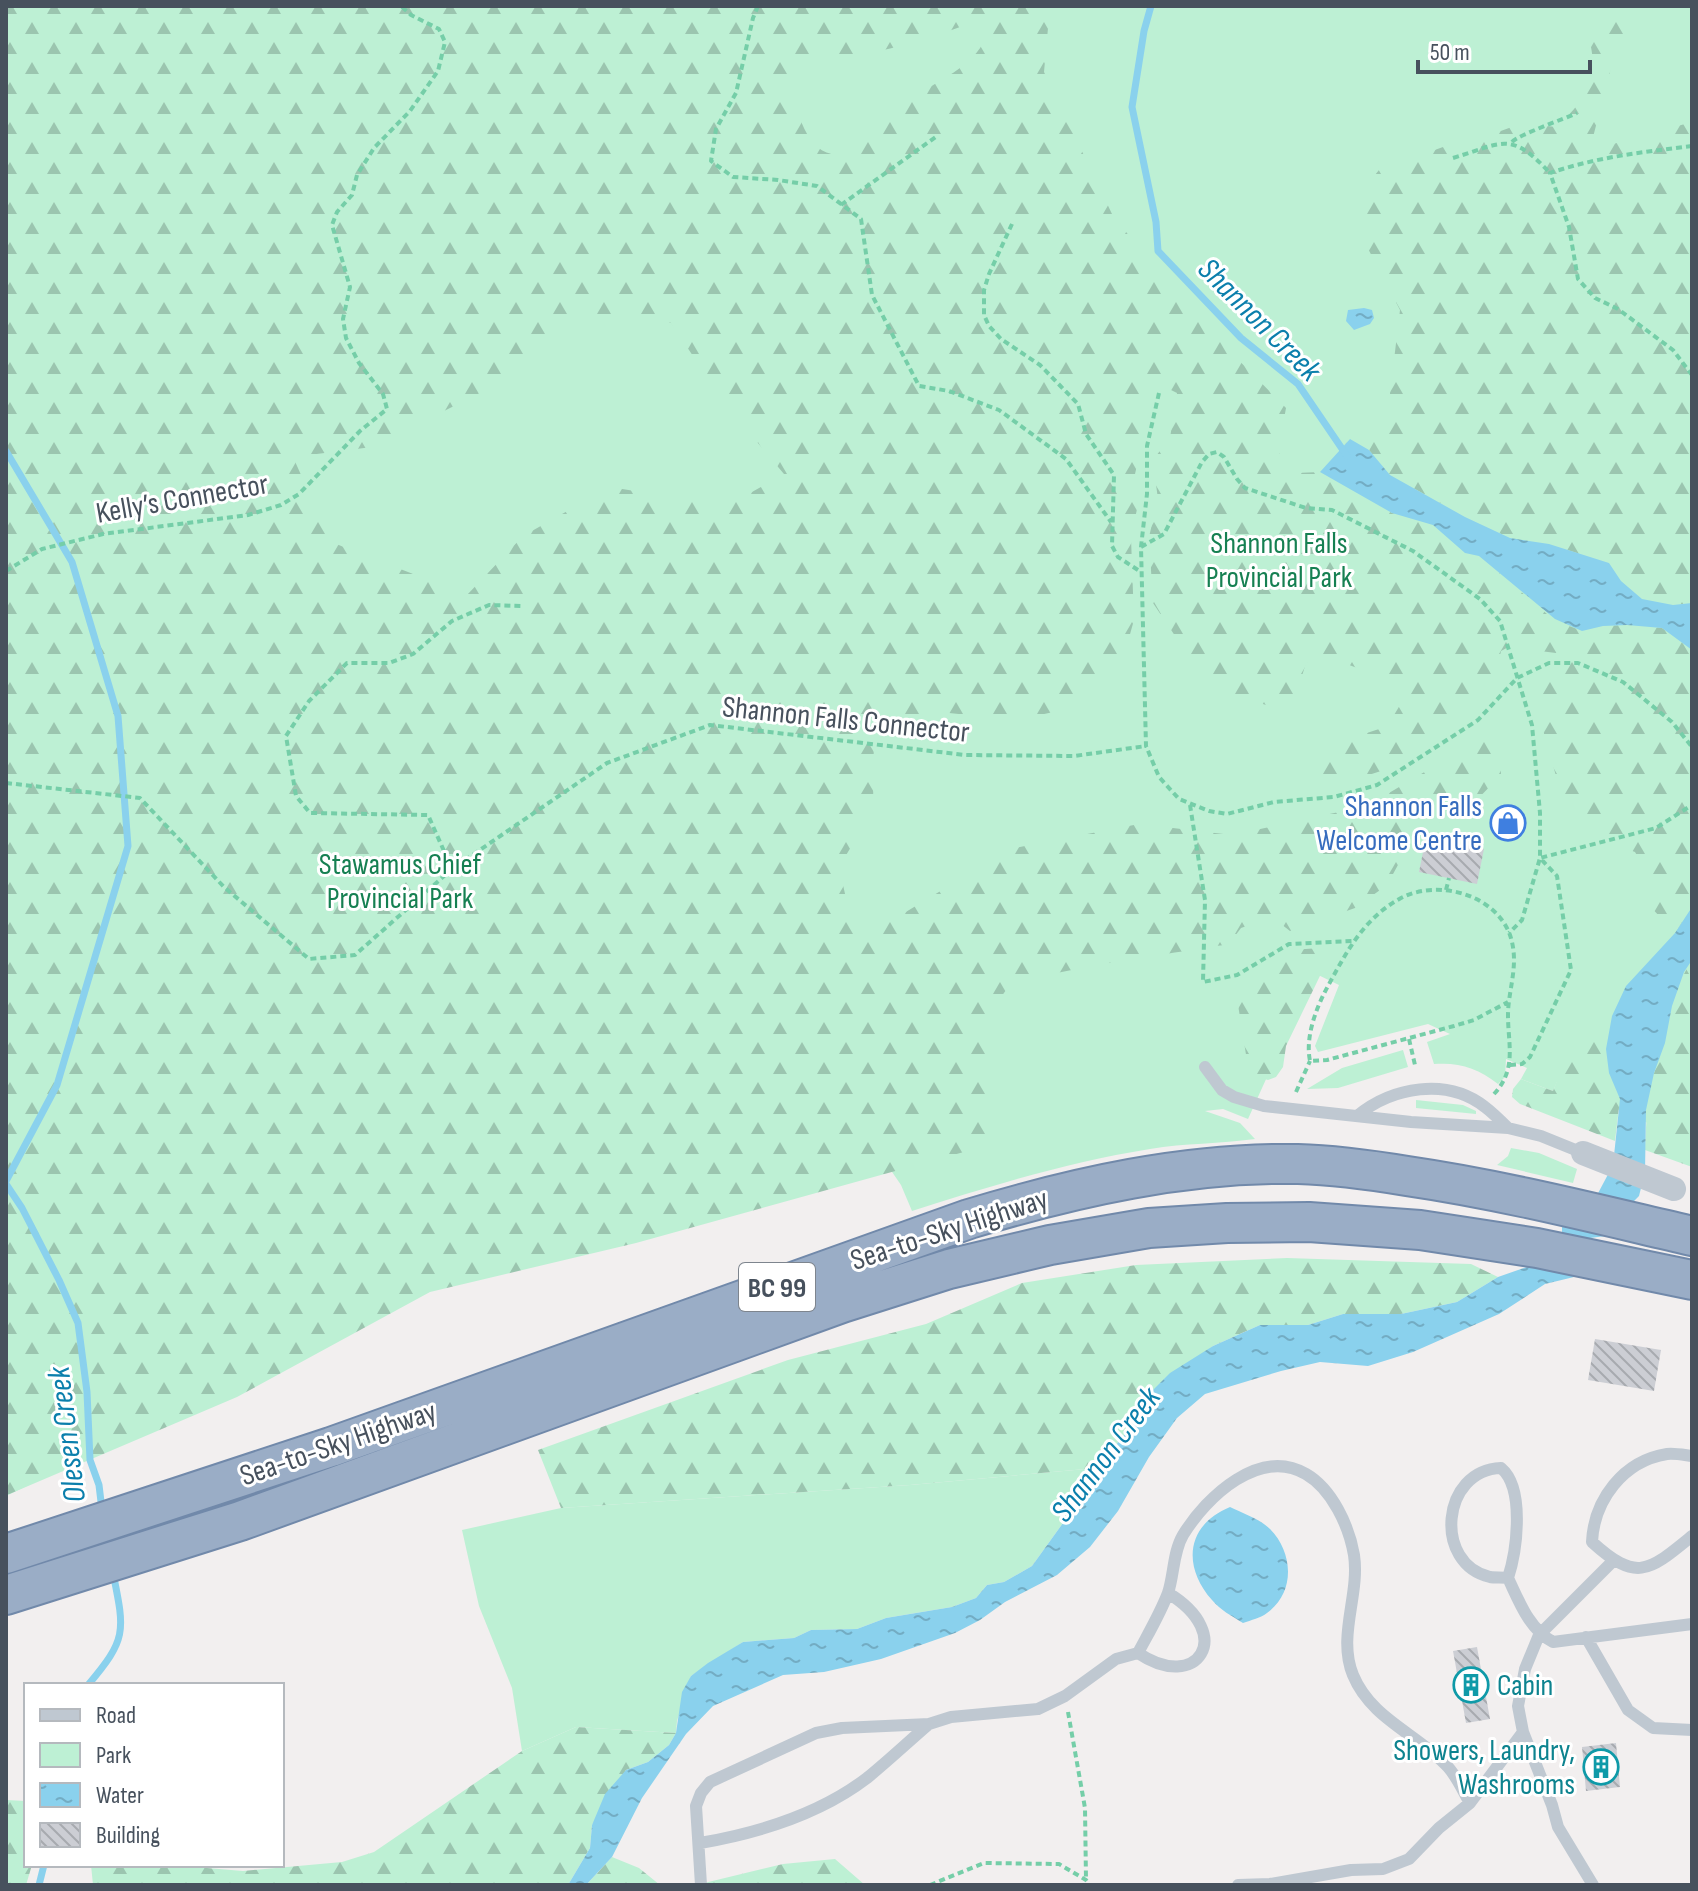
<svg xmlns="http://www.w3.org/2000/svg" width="1698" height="1891" font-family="'Sofia Sans Condensed',sans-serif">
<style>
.green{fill:#bdf0d4}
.forest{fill:url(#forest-firs);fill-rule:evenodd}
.water{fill:url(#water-ripples)}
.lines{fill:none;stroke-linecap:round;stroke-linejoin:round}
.stream{stroke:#8ad1ed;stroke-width:7}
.building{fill:url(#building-back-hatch)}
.trunk-casing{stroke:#7189aa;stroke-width:42}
.path{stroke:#75cea8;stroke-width:4;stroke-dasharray:6 4;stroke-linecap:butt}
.service{stroke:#bfc8d1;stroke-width:12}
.minor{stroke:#bfc8d1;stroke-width:24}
.trunk{stroke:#9aadc6;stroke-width:38}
.labels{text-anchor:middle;stroke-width:6;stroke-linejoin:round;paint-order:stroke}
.shield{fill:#fff;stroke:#7e858e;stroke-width:2}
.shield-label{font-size:28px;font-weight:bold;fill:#47515d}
.street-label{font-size:30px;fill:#47515d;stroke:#fff}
.park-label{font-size:30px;fill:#168052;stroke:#fff}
.shop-label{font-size:30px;fill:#366cbe;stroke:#fff;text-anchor:end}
.culture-label{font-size:30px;fill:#0d838f;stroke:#fff;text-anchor:start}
.water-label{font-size:32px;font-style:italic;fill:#0b7fac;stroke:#fff}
</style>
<defs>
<pattern id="forest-firs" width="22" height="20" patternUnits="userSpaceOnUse" patternTransform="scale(2)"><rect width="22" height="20" fill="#bdf0d4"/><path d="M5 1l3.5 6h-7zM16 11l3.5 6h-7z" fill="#9bc5af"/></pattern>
<pattern id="water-ripples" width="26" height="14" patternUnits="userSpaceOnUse" patternTransform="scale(2)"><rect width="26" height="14" fill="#8ad1ed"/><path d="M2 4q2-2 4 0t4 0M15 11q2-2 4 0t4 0" fill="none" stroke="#73acc3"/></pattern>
<pattern id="building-back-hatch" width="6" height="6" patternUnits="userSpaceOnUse" patternTransform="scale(2)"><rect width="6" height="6" fill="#ccced4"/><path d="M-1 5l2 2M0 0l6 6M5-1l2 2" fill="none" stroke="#a7aaaf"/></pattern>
</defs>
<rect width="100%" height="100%" fill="#f2efef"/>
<path class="green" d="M 6,6 L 1692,6 L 1692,1143 L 1557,1082 L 1553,1091 L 1521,1079 L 1527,1068 L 1506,1059 L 1505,1077 L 1498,1084 C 1478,1068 1459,1062 1434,1064 L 1427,1042 L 1450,1034 L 1428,1024 L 1318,1052 L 1315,1046 L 1339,985 L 1314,973 L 1248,1119 L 1223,1109 L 1205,1111 L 1240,1123 L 1255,1139 C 1220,1144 1185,1143 1150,1149 C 1068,1162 991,1186 912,1211 L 901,1185 L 866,1134 L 439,1287 L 6,1496 Z
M 1403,1050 L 1408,1067 L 1338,1088 L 1307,1089 L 1342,1068 Z
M 1416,1100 L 1463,1105 L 1476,1111 L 1476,1114 L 1416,1108 Z
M 1511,1148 L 1539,1153 L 1577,1169 L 1573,1183 L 1497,1165 L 1508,1156 Z
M 1097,1468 L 1081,1498 L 1032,1566 L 1004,1582 L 987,1585 L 976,1598 L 952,1607 L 886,1618 L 857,1629 L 811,1630 L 794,1638 L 743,1642 L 691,1676 L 677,1721 L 676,1733 L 576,1727 L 522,1751 L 512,1688 L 479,1606 L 462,1530 L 561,1508 L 910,1485 Z"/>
<path class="forest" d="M 6,6 L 1050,6 L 1044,72 L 1112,214 L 1181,302 L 1286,408 L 1278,452 L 1296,473 L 1320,472 L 1392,513 L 1433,525 L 1465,553 L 1479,556 L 1554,620 L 1582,631 L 1603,626 L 1627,625 L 1662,628 L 1692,650 L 1692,907 L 1675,933 L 1647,903 L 1645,869 L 1635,852 L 1600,839 L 1564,804 L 1531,688 L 1567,658 L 1580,633 L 1556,653 L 1532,650 L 1514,644 L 1501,651 L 1494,682 L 1469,712 L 1381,771 L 1353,780 L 1311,784 L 1310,775 C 1339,747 1347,737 1387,727 L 1400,705 C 1388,673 1348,665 1318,655 L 1306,663 L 1296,695 L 1276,708 L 1210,688 L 1153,603 L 1149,537 L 1158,499 L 1154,470 L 1156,456 L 1170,438 L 1177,393 L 1145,377 L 1140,418 L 1146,425 L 1135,474 L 1137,509 L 1131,538 L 1134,620 L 1125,652 L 1097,695 L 1076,707 L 1017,720 L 949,713 L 874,730 L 873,810 L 839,867 L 852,925 L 876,930 L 1010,849 L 1139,824 L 1232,835 L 1367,806 L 1487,735 L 1500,751 L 1501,775 L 1466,811 L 1416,832 L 1387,885 L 1355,908 L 1290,931 L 1272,917 L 1241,928 L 1229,944 C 1197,950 1021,973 1007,989 C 982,1017 988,1108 989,1145 L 636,1243 L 430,1292 L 237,1397 L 7,1495 ZM 974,22 L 985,38 C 975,67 935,81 912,99 C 899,110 863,147 851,152 C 809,167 797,113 791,85 L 804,63 C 863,58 918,43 974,22 ZM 571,318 L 671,323 L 725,404 L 784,474 L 727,506 L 610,487 L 523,536 L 467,595 L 331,542 L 293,457 L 372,447 L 518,374 Z
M 1621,7 L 1632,17 L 1612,64 L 1592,141 L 1613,144 L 1692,122 L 1692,603 L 1673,605 L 1642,599 L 1621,581 L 1608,563 L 1549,544 L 1510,538 L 1465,517 L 1390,475 L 1369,450 L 1388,410 L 1400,310 L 1351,216 L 1358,196 L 1379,170 L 1443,147 L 1487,136 L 1520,124 L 1558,127 C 1590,92 1600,81 1588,33 Z
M 1320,948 L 1333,949 L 1286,1046 L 1283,1067 L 1276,1077 L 1268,1080 L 1257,1077 L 1248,1067 L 1235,986 L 1291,950 Z
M 1692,960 L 1692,1167 L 1645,1150 C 1646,1124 1647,1099 1654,1074 C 1656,1064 1662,1054 1665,1044 C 1673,1016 1675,985 1692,960 Z
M 1612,1016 L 1606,1049 L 1609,1073 L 1620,1099 L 1615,1141 L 1520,1104 L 1512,1097 L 1513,1089 L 1521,1079 L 1553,1091 C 1568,1055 1574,1032 1612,1016 Z
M 1287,1258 L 1471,1264 L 1498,1277 L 1457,1302 L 1401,1314 L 1343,1314 L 1308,1325 L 1260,1325 L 1213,1346 L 1149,1394 L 1139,1417 L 1097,1468 L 910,1485 L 561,1508 L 538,1450 L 788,1360 L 926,1324 L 1022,1283 L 1136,1265 Z
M 576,1727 L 676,1733 L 669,1745 L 648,1762 L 626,1770 L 592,1825 L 590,1848 L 568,1885 L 93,1885 L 91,1865 L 171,1865 L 243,1871 L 342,1862 L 374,1852 L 522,1751 Z
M 6,1800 L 26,1801 L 26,1865 L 32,1865 L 26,1885 L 6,1885 Z
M 612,1857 L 639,1868 L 660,1885 L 586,1885 Z
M 835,1859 L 865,1885 L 696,1885 L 783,1864 Z"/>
<path class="water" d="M 1364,308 L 1372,310 L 1374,318 L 1370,324 L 1354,330 L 1346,321 L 1348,310 Z
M 1350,439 L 1369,450 L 1390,475 L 1465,517 L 1510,538 L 1549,544 L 1609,563 L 1621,581 L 1642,599 L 1673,605 L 1692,603 L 1692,650 L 1662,628 L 1627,625 L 1603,626 L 1582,631 L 1555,619 L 1479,556 L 1465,553 L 1433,525 L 1392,513 L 1320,472 Z
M 1692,907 L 1692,960 L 1684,972 L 1672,1006 L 1665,1043 L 1654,1073 L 1646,1110 L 1645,1172 L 1639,1196 L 1628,1207 L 1614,1230 L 1606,1236 L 1582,1239 L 1579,1245 L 1574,1277 L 1545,1284 L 1499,1314 L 1413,1352 L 1368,1366 L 1320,1362 L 1281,1371 L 1205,1394 L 1177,1418 L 1149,1457 L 1118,1511 L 1090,1547 L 1057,1575 L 1005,1602 L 980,1620 L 955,1633 L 881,1659 L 824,1672 L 783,1675 L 713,1706 L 686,1734 L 642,1798 L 612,1857 L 586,1885 L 568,1885 L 590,1848 L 592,1825 L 605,1794 L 626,1770 L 648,1762 L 669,1745 L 676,1733 L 682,1692 L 691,1676 L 708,1663 L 743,1642 L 794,1638 L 811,1630 L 857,1629 L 886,1618 L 952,1607 L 976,1598 L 987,1585 L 1004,1582 L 1032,1566 L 1081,1498 L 1097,1468 L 1139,1417 L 1149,1394 L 1170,1373 L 1213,1346 L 1260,1325 L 1308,1325 L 1343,1314 L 1401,1314 L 1457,1302 L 1498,1277 L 1538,1263 L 1562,1239 L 1562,1225 L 1596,1197 L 1613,1165 L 1620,1099 L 1609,1073 L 1606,1049 L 1612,1016 L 1626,986 L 1675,933 Z
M 1230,1507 C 1242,1513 1260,1519 1270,1529 C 1293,1552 1296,1592 1267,1613 C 1261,1618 1251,1620 1243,1623 C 1232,1616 1220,1610 1212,1600 C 1182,1566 1186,1525 1230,1507 Z"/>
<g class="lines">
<path class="stream" d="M 1151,6 L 1144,31 L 1132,107 L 1156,222 L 1158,251 L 1241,338 L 1298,384 L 1347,456
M 6,451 L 72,562 L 118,716 L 128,846 L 57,1085 L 6,1181
M 6,1184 L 22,1208 L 59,1280 L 78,1323 L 87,1392 L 90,1460 L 99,1485 L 102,1510
M 88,1685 C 127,1639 125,1632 113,1573
M 39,1885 L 44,1865"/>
</g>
<path class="building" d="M 1426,837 L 1484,849 L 1477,884 L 1419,872 Z
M 1595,1339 L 1661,1350 L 1654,1391 L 1588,1380 Z
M 1477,1647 L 1490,1719 L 1466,1723 L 1453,1651 Z
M 1616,1743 L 1620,1787 L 1586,1791 L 1582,1747 Z"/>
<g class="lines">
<defs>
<path id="trunk" d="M 6,1554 L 331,1447 L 969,1219 C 1075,1187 1186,1162 1298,1164 C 1334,1165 1371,1170 1407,1176 C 1503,1190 1597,1214 1692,1236
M 6,1595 L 240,1521 L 842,1303 L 949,1269 L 1050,1245 L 1149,1228 L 1227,1223 L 1309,1222 L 1420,1230 L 1537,1248 L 1692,1280"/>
</defs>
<use href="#trunk" class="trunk-casing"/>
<path class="path" d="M 758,6 L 753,18 L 736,93 L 716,129 L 711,161 L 733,177 L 778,180 L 817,186 L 861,219 L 872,295 L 919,386 L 949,391 L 999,410 L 1066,459 L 1111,522
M 1512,142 C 1518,135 1564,119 1577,113
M 1692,146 C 1643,152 1597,157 1550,173 L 1569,227 L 1578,279 L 1595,298 L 1618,309 L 1673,350 L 1692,375
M 1453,158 C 1503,143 1510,130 1550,173
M 841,205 L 937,136
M 1012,224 L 989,274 L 984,290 L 984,315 L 989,326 L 1001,339 L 1040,365 L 1078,404 L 1086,434 L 1114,475 L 1112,546 L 1118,557 L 1141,572
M 1159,393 L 1147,446 L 1147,494 L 1141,547 L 1146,746 L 1159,777 L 1179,799 L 1209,811 L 1227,814 L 1274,802 L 1334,797 L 1377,785 L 1478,720 L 1517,678 L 1549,663 L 1578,663 L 1623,682 L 1672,722 L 1692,747
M 1141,547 L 1164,534 L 1202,462 L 1209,454 L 1217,452 L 1224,457 L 1237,479 L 1245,488 L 1306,508 L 1332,510 L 1413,551 L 1480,599 L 1500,621 L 1532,725 L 1540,813 L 1540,858 L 1522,920 L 1509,933
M 6,571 L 42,549 L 103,534 L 248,515 L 281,505 L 299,494 L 360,431 L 387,409 L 383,394 L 359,363 L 346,338 L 343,319 L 350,287 L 332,225 L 337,212 L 352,195 L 357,175 L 374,148 L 410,111 L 438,71 L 445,42 L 439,29 L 411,15 L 401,6
M 6,783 L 140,798 L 224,887 L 309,959 L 355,955 L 452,869 L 607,763 L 710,725 L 965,755 L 1074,756 L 1146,746
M 1190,805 L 1205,900 L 1203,982 L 1237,975 L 1289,944 L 1352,941
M 452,869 L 428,815 L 310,813 L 296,796 L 286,736 L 309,701 L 347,663 L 389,663 L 413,654 L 452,621 L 489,605 L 522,606
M 1446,890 L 1449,878
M 1409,1039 L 1415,1065
M 1510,1065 L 1522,1064 L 1530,1057 L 1571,970 L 1557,876 L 1540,858 L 1656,828 L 1692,805
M 1296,1092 L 1310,1061
M 1494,1094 C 1521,1065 1504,1036 1509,1001 C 1512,978 1518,959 1510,935 C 1495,894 1438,879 1401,898 C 1364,918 1347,951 1328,986 C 1316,1008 1305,1037 1310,1061 L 1327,1060 L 1454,1026 L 1474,1020 L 1508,1002
M 1068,1712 L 1085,1808 L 1086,1880
M 930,1885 L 984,1863 L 1059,1864 L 1086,1880 L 1090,1885"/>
<path class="service" d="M 1205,1067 L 1222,1090 L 1234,1097 L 1264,1106 L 1411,1122 L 1508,1128 L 1541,1136 L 1583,1153
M 1357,1116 C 1392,1087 1447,1077 1485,1107 C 1493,1113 1501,1121 1508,1128
M 1692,1456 C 1684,1455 1674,1453 1667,1454 C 1623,1461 1594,1500 1592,1542 C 1637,1583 1649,1571 1692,1536
M 1508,1578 C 1517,1550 1525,1488 1501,1468 C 1441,1470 1433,1564 1490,1577 C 1495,1578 1503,1577 1508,1578 C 1519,1601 1529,1629 1553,1642 L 1692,1624
M 1586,1637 L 1628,1710 L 1653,1728 L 1692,1730
M 1138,1653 C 1197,1693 1237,1635 1168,1593
M 700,1843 C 758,1833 820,1814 867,1778 C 888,1761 908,1742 929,1724
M 701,1885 L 696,1806 L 701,1793 L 710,1782 L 816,1733 L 842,1728 L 929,1724 L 951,1717 L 1038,1709 L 1065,1696 L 1116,1659 L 1138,1653 C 1148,1634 1160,1614 1168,1593 C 1174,1575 1173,1552 1183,1535 C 1207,1496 1260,1447 1306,1474 C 1332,1489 1349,1526 1354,1555 C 1360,1595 1337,1636 1353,1675 C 1371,1719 1418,1734 1448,1767 C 1457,1777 1463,1791 1470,1803 L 1523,1732
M 1238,1885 L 1270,1884 L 1351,1870 L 1383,1869 L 1409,1859 L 1439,1828 L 1470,1803
M 1593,1885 L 1558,1827 L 1552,1805 L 1523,1732 L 1518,1706 L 1525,1669 L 1539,1635 L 1613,1561"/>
<path class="minor" d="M 1583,1153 L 1674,1189"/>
<use href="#trunk" class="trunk"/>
</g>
<defs>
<symbol id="shop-ring" viewBox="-11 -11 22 22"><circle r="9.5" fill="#fff" stroke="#3f7fe0" stroke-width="1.5"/><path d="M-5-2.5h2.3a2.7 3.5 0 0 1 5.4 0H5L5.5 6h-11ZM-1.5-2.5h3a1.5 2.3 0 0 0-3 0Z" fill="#3f7fe0"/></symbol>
<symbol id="building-ring" viewBox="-11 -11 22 22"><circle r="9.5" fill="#fff" stroke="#0f9aa8" stroke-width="1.5"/><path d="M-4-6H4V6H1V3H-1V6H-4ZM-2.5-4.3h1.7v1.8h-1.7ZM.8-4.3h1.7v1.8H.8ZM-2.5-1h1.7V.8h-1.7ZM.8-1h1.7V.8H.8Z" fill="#0f9aa8"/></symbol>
</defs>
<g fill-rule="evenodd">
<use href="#shop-ring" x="1488" y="803" width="40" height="40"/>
<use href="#building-ring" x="1451" y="1665" width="40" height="40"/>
<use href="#building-ring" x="1581" y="1747" width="40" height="40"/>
</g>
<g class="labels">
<rect class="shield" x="739" y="1263" width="76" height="48" rx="6"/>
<g class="shield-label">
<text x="777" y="1297">BC 99</text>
</g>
<g class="street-label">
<text transform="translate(182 498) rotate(-10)" y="10">Kelly’s Connector</text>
<text transform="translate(846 719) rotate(6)" y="10">Shannon Falls Connector</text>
<text transform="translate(949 1229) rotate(-18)" y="10">Sea-to-Sky Highway</text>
<text transform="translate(338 1443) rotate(-19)" y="10">Sea-to-Sky Highway</text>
</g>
<g class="park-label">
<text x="1279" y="553">Shannon Falls<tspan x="1279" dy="34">Provincial Park</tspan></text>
<text x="400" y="874">Stawamus Chief<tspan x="400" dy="34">Provincial Park</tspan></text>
</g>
<g class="shop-label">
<text x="1482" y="816">Shannon Falls<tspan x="1482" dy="34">Welcome Centre</tspan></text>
</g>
<g class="culture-label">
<text x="1497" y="1695">Cabin</text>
<text x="1575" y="1760" text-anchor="end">Showers, Laundry,<tspan x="1575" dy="34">Washrooms</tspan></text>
</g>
<g class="water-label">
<text transform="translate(1260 319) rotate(45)" y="11">Shannon Creek</text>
<text transform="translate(66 1435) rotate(-97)" y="11">Olesen Creek</text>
<text transform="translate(1105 1454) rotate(-53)" y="11">Shannon Creek</text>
</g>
</g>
<rect width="1698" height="1891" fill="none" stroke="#47515d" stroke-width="16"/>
<rect x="24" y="1683" width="260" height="184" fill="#ffffff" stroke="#b5b9be" stroke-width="2"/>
<rect x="40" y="1709" width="40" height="12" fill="#bfc8d1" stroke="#b5b9be" stroke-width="2"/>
<text x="96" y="1723" font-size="24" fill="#47515d">Road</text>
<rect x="40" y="1743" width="40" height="24" fill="#bdf0d4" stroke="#b5b9be" stroke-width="2"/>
<text x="96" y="1763" font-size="24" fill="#47515d">Park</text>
<rect x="40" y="1783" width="40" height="24" fill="url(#water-ripples)" stroke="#b5b9be" stroke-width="2"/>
<text x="96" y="1803" font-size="24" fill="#47515d">Water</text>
<rect x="40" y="1823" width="40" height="24" fill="url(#building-back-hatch)" stroke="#b5b9be" stroke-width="2"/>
<text x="96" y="1843" font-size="24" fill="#47515d">Building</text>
<path d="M1418 60v12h172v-12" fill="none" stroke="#47515d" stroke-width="4"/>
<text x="1430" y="60" font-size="24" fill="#47515d" stroke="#ffffff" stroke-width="6" paint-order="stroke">50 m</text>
</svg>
